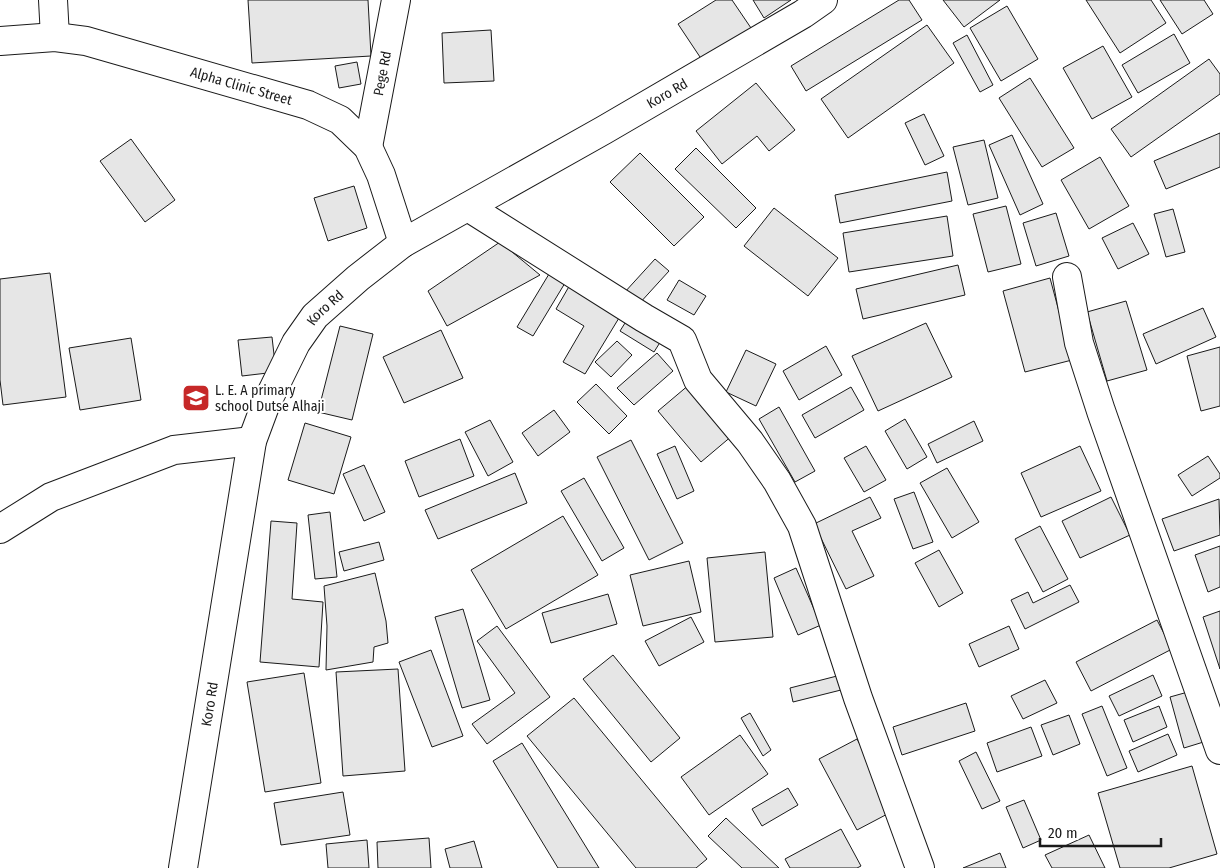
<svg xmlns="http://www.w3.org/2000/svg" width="1220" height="868" font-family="'Fira Sans Condensed',sans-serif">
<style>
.building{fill:#e6e6e6;stroke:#1a1a1a}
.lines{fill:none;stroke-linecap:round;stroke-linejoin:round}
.minor-casing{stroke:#1a1a1a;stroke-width:30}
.minor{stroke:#fff;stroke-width:28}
.labels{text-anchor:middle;stroke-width:4;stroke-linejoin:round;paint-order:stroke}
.street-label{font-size:14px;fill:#1a1a1a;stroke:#fff}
.poi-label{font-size:14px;fill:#1a1a1a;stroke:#fff;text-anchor:start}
</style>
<rect width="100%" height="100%" fill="#fff"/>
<path class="building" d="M 248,0 L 368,0 L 371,56 L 252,63 Z
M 716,0 L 732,0 L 751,28 L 702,60 L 678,24 Z
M 753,0 L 791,0 L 764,18 Z
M 899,0 L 909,0 L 922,20 L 806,91 L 791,66 Z
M 943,0 L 1000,0 L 964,27 Z
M 1086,0 L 1151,0 L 1166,23 L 1120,53 Z
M 1160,0 L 1204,0 L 1213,14 L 1182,34 Z
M 1007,6 L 1038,59 L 1001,81 L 970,28 Z
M 927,25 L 954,63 L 848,138 L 821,99 Z
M 491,30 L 494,81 L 444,83 L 442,33 Z
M 1174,34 L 1190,63 L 1138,93 L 1122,65 Z
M 967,35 L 993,85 L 980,92 L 953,43 Z
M 1103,46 L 1132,97 L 1092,119 L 1063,68 Z
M 1209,59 L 1220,74 L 1220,94 L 1131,157 L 1111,129 Z
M 357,62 L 361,84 L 339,88 L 335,66 Z
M 1030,78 L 1074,148 L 1042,167 L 999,98 Z
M 756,83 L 795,130 L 769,151 L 757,136 L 722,164 L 696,131 Z
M 924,114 L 944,156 L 925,165 L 905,123 Z
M 1220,133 L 1220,167 L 1166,189 L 1154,161 Z
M 1012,135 L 1043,204 L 1020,215 L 989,145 Z
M 131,139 L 175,200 L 145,222 L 100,161 Z
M 984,140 L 998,198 L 968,205 L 953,147 Z
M 696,148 L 756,208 L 736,228 L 675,169 Z
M 640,153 L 704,217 L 674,246 L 610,182 Z
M 1100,157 L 1129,206 L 1089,229 L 1061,180 Z
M 947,172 L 952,201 L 840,223 L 835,195 Z
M 354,186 L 367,228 L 328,241 L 314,198 Z
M 1006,206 L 1021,264 L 988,272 L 973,214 Z
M 774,208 L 838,258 L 808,296 L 744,246 Z
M 1173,209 L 1185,252 L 1166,257 L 1154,214 Z
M 1056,213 L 1069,256 L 1036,266 L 1023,223 Z
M 947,216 L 953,256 L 849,272 L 843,233 Z
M 1133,223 L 1149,254 L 1118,269 L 1102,238 Z
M 500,242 L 540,275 L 447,326 L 428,291 Z
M 655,259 L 669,271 L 638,305 L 624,293 Z
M 958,265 L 965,295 L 863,319 L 856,289 Z
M 50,273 L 66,397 L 3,405 L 0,380 L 0,279 Z
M 549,274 L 565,283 L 533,336 L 517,327 Z
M 1050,278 L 1072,360 L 1025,372 L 1003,291 Z
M 679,280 L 706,296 L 694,315 L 667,300 Z
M 571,283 L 622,313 L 585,374 L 563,362 L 584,326 L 556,309 Z
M 1126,301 L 1147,370 L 1107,381 L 1087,312 Z
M 1203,308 L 1216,337 L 1156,364 L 1143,334 Z
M 630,315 L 664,336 L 654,352 L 620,331 Z
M 926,323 L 952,377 L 878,411 L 852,356 Z
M 340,326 L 373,334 L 352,420 L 318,412 Z
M 441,330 L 463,378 L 404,403 L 383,357 Z
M 272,337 L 276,372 L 242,376 L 238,340 Z
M 131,338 L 141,400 L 80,410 L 69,348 Z
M 617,341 L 632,355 L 611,377 L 595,362 Z
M 826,346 L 842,375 L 799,400 L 783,371 Z
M 1220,347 L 1220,406 L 1201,411 L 1187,356 Z
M 746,350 L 776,364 L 756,406 L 726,392 Z
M 657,353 L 673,371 L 634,405 L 617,388 Z
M 596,384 L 627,416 L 609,434 L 577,402 Z
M 690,384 L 733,435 L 701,462 L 658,411 Z
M 851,387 L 864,410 L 815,438 L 802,415 Z
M 779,407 L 815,471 L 795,482 L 759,419 Z
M 554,410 L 570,432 L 538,456 L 522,433 Z
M 905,419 L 927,457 L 907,469 L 885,431 Z
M 490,420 L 513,462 L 488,476 L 465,432 Z
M 974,421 L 983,441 L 937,463 L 928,444 Z
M 305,423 L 351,437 L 334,494 L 288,480 Z
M 460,439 L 474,476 L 419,497 L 405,461 Z
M 631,440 L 683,543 L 649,560 L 597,457 Z
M 675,446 L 694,491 L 677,499 L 657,454 Z
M 866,446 L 886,480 L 864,492 L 844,458 Z
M 1080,446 L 1101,491 L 1041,517 L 1021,473 Z
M 1208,456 L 1220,474 L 1220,478 L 1192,496 L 1178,475 Z
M 364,465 L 385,512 L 364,521 L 343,474 Z
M 947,468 L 979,522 L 952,538 L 920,483 Z
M 515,473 L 527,503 L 438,539 L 425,510 Z
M 584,478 L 624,548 L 602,561 L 561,491 Z
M 914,492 L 933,542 L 913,549 L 894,499 Z
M 870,497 L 881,518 L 852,531 L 874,576 L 846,589 L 814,524 Z
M 1111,497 L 1130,535 L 1080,558 L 1062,521 Z
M 1219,499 L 1220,535 L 1174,551 L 1162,519 Z
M 330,512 L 337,577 L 315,579 L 308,515 Z
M 563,516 L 598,575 L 506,629 L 471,570 Z
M 271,521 L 297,523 L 292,599 L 323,602 L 319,667 L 260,662 Z
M 1040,526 L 1068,579 L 1043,592 L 1015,539 Z
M 379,542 L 384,560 L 344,571 L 339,552 Z
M 1220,546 L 1220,587 L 1208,592 L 1195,555 Z
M 939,550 L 963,593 L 939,607 L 915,563 Z
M 765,552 L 773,637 L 715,642 L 707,558 Z
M 689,561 L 701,612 L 643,626 L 630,575 Z
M 796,568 L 821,625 L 798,635 L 774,578 Z
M 375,573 L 386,621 L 388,643 L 374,647 L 373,662 L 326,670 L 327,626 L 324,586 Z
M 1070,585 L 1079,602 L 1025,629 L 1011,600 L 1028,592 L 1033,603 Z
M 608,594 L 617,624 L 551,643 L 542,613 Z
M 463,609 L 490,700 L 462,708 L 435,617 Z
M 1220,611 L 1220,669 L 1203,617 Z
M 691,617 L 704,642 L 659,666 L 645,641 Z
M 1157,620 L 1172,649 L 1091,691 L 1076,662 Z
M 497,626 L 550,697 L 487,744 L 472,724 L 515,693 L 477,641 Z
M 1009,626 L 1019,649 L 979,667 L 969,644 Z
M 431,650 L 463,736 L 432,747 L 399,662 Z
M 613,655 L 680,738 L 651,762 L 583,679 Z
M 398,669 L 405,771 L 343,776 L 336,672 Z
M 304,673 L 321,783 L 265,792 L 247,682 Z
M 1153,675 L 1162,696 L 1119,716 L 1109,696 Z
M 837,676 L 841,690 L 793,702 L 790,688 Z
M 1045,680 L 1057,703 L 1023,719 L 1011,696 Z
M 1195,690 L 1210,740 L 1184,748 L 1170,697 Z
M 574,698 L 707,859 L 696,868 L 636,868 L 527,736 Z
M 966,703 L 975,731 L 902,755 L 893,727 Z
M 1102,706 L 1127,768 L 1107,776 L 1082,714 Z
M 1159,706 L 1167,727 L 1133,742 L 1124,720 Z
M 750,713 L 771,750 L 763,756 L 741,718 Z
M 1069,715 L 1080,744 L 1053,755 L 1041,725 Z
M 1031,727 L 1042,756 L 997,772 L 987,743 Z
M 1168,734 L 1177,755 L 1138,772 L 1129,751 Z
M 740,735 L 768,774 L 709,815 L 681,777 Z
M 857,739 L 895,810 L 857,830 L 819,759 Z
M 522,743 L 599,868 L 558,868 L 493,761 Z
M 976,752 L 1000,801 L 982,809 L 959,761 Z
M 1192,766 L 1217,854 L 1169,868 L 1120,868 L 1098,793 Z
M 788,788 L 798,805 L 762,826 L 752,809 Z
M 343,792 L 350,835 L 281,845 L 274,803 Z
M 1024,800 L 1041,840 L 1023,848 L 1006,807 Z
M 726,818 L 779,868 L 742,868 L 708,836 Z
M 841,829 L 861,866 L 857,868 L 790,868 L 785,859 Z
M 1089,835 L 1105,868 L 1052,868 L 1045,855 Z
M 429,838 L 431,868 L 378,868 L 377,842 Z
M 367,840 L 369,868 L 328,868 L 326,844 Z
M 474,841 L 482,868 L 450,868 L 445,849 Z
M 1000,853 L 1006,868 L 963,868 Z"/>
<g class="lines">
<defs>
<g id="minor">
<path d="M 53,0 L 55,37"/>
<path id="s1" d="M 0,41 L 55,37 L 86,41 L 308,105 L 340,120 L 368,147 L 381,175 L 403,243"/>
<path id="s2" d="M 368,147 L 396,0"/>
<path d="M 468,207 L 644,318 L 682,340 L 698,380 L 750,442 L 777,481 L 802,526 L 858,698 L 920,868"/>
<path d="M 1067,277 L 1079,343 L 1101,411 L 1220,750"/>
<path d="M 0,529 L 51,497 L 174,450 L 252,441"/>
<path id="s3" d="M 183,868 L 252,441 L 265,406 L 296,343 L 315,316 L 358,278 L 403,243 L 604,130 L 803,14 L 823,0"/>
</g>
</defs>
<use href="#minor" class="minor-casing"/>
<use href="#minor" class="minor"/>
</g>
<defs>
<symbol id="school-square" viewBox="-11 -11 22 22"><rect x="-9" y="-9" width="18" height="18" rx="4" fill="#c62828" stroke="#fff"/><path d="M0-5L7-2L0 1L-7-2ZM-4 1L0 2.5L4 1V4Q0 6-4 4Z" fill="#fff"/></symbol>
</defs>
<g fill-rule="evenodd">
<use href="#school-square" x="180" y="382" width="32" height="32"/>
</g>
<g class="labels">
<g class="street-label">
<text dy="5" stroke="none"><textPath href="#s2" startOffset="75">Pege Rd</textPath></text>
<text dy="5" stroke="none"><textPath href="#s1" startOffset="248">Alpha Clinic Street</textPath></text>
<text dy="5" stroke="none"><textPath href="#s3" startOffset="991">Koro Rd</textPath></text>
<text dy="5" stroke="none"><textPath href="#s3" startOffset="586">Koro Rd</textPath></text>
<text dy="5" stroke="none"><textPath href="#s3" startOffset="166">Koro Rd</textPath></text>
</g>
<g class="poi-label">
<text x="215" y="395">L. E. A primary<tspan x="215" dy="16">school Dutse Alhaji</tspan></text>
</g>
</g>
<path d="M1040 838v8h121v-8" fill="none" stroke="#1a1a1a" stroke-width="2.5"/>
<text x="1048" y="838" font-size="15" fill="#1a1a1a" stroke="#ffffff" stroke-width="4" paint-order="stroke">20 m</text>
</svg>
